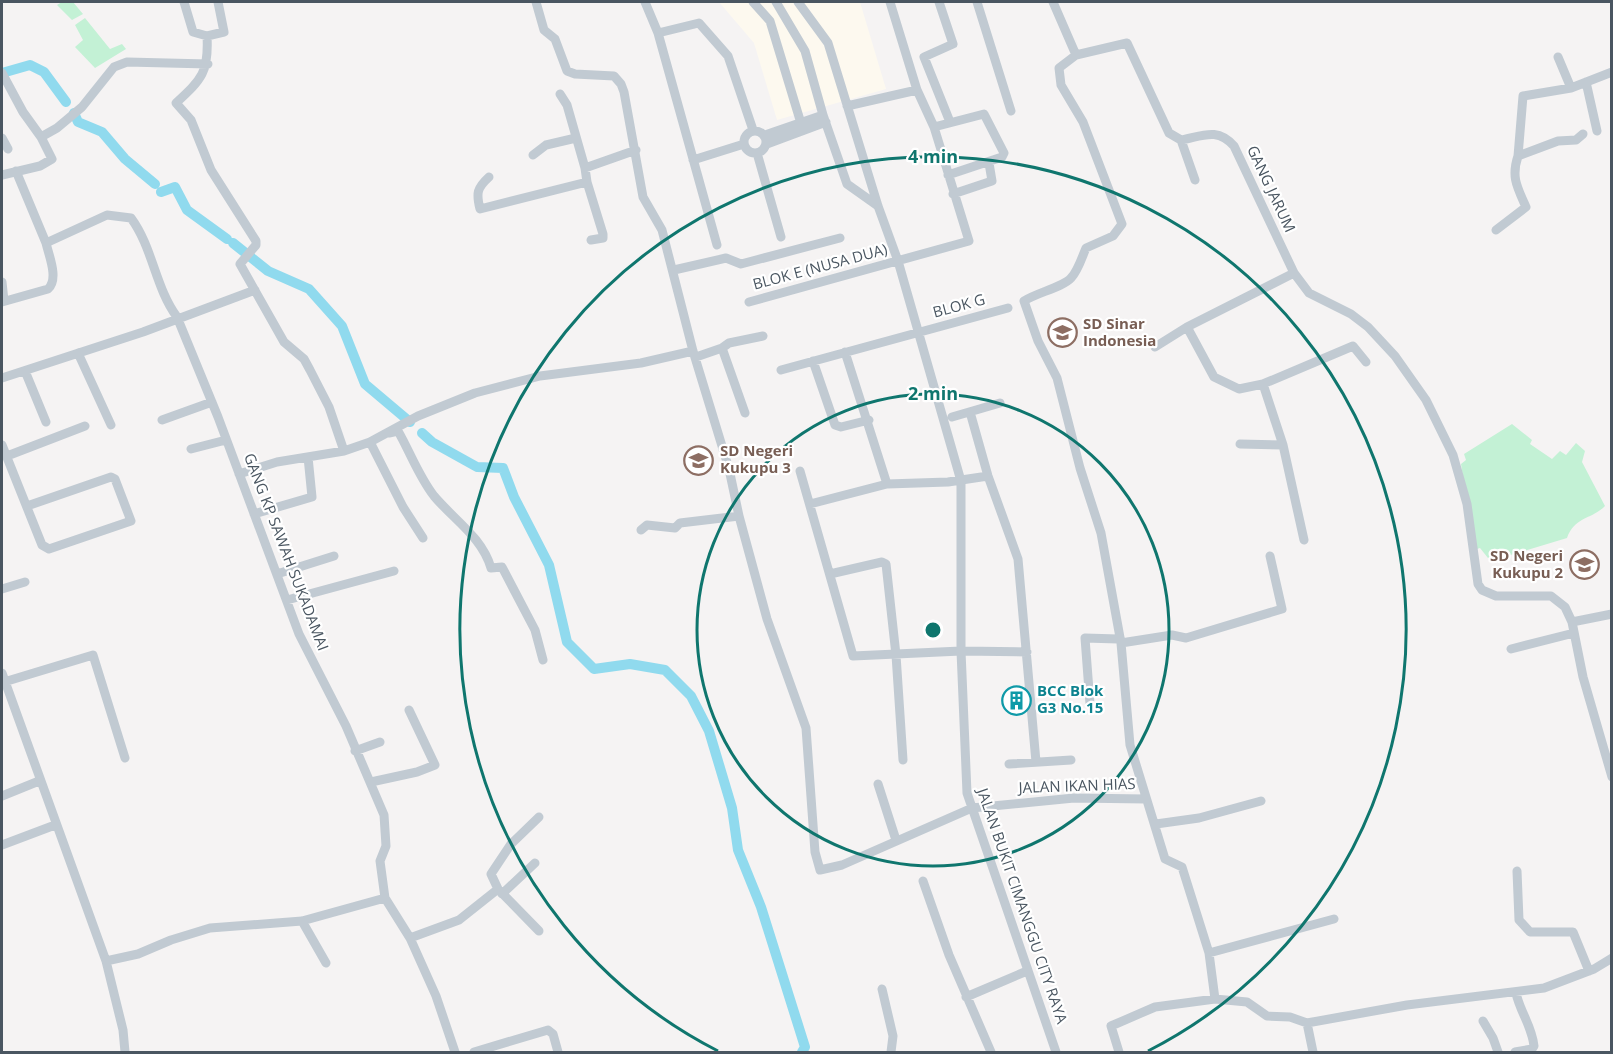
<svg xmlns="http://www.w3.org/2000/svg" width="1613" height="1054" font-family="'Open Sans',sans-serif">
<style>
.commercial{fill:#fdf9ef}
.green{fill:#c3f1d5}
.lines{fill:none;stroke-linecap:round;stroke-linejoin:round}
.canal{stroke:#90daee;stroke-width:10}
.minor{stroke:#c1cad2;stroke-width:9}
.ring{fill:none;stroke:#0f766e;stroke-width:3}
.labels{text-anchor:middle;stroke-width:4.5;stroke-linejoin:round;paint-order:stroke}
.street-label{font-size:15px;fill:#4a5661;stroke:#fff}
.education-label{font-size:15px;font-weight:bold;fill:#785e54;stroke:#fff;text-anchor:start}
.culture-label{font-size:15px;font-weight:bold;fill:#0d838f;stroke:#fff;text-anchor:start}
.centre{fill:#0f766e;stroke:#fff;stroke-width:3}
.ring-label{font-size:18px;text-anchor:middle;font-weight:bold;fill:#0f766e;stroke:#fff;stroke-width:4.5;stroke-linejoin:round;paint-order:stroke}
</style>
<rect width="100%" height="100%" fill="#f5f3f3"/>
<path class="commercial" d="M 719,2 L 860,2 L 886,89 L 777,120 L 754,43 Z"/>
<path class="green" d="M 62,2 L 73,2 L 83,14 L 72,20 L 57,5 Z
M 85,18 L 110,49 L 122,44 L 126,49 L 95,68 L 75,47 L 83,40 L 75,25 Z
M 1512,424 L 1532,440 L 1530,444 L 1552,459 L 1560,451 L 1566,455 L 1576,443 L 1585,451 L 1582,462 L 1605,506 C 1591,520 1575,516 1567,538 L 1507,556 L 1488,558 L 1480,548 L 1474,550 L 1461,464 L 1466,460 L 1464,454 Z"/>
<g class="lines">
<path class="canal" d="M 2,73 L 30,65 L 44,72 L 66,102
M 74,113 L 78,122 L 102,132 L 125,159 L 155,184
M 161,192 L 175,187 L 187,210 L 227,239
M 233,243 L 268,271 L 309,289 L 342,326 L 365,384 L 410,422
M 422,433 L 432,442 L 477,467 L 503,468 L 514,497 L 549,565 L 567,642 L 594,669 L 630,664 L 665,670 L 691,696 L 709,731 L 732,808 L 738,850 L 761,907 L 805,1047 L 802,1052"/>
<path class="minor" d="M 184,2 L 193,32 L 207,36 L 224,32 L 218,2
M 536,2 L 544,30 L 555,39 L 567,71 L 575,74 L 614,76 L 621,84 L 624,92 L 643,197 L 662,230 L 693,351 L 729,469 L 739,516 L 767,619 L 806,728 L 815,852 L 820,870 L 842,865 L 972,808 L 1074,798 L 1146,799
M 645,2 L 658,33 L 717,245
M 753,2 L 770,21 L 803,130
M 776,2 L 805,51 L 823,115 L 847,184 L 878,206
M 798,2 L 828,43 L 878,206 L 898,261 L 961,481 L 961,651 L 967,793 L 1056,1052
M 890,2 L 917,90
M 939,2 L 953,44 L 924,57 L 950,122
M 977,2 L 1011,111
M 1053,2 L 1076,55 L 1127,43 L 1169,133 L 1181,140 C 1203,136 1217,127 1234,146 L 1294,273 L 1309,293 L 1351,314 L 1368,327 L 1395,356 L 1426,400 L 1453,455 L 1467,504 L 1478,584 L 1482,590 L 1496,596 L 1551,596 L 1565,607 L 1572,622 L 1583,677 L 1612,777
M 658,33 L 699,23 L 728,56 L 753,130
M 207,36 C 209,72 202,79 176,103 L 191,120 L 211,170 L 256,241 L 256,245 L 240,264 L 284,342 L 304,359 L 310,370 L 329,407 L 344,451
M 1076,55 L 1059,68 L 1061,85 L 1083,122 L 1122,224 L 1113,236 L 1086,248 C 1082,257 1078,271 1071,278 C 1063,287 1036,293 1024,301 L 1038,341 L 1057,378 L 1080,468 L 1101,533 L 1121,643 L 1130,745 L 1165,859 L 1182,867 L 1209,953 L 1215,999
M 1558,57 L 1571,88
M 2,73 L 23,112 L 41,137
M 1586,82 L 1597,131
M 560,94 L 567,105 L 585,168 L 636,150
M 934,127 L 984,114 L 1004,153 L 1002,157 L 948,175
M744 142a11 11 0 1 1 22 0a11 11 0 1 1-22 0Z
M 765,135 L 823,115
M 2,138 L 8,149
M 1181,140 L 1195,180
M 767,144 L 826,122
M 757,153 L 781,237
M 533,155 L 546,145 L 576,138
M 1518,156 L 1523,96 L 1571,88 L 1612,72
M 693,160 L 744,144
M 16,171 L 46,243
M 2,175 L 40,166 L 52,159 L 41,137 L 57,128 L 82,107 L 114,67 L 127,62 L 208,64
M 489,177 C 477,188 476,193 480,209 L 587,182 L 585,168
M 587,182 L 603,234 L 603,238 L 591,240
M 953,194 L 992,181 L 989,163
M 1496,230 L 1526,207 C 1517,187 1511,177 1518,156 L 1558,141 L 1576,140 L 1583,134
M 674,270 L 726,258 L 741,264 L 840,238
M 2,282 L 4,301
M 2,302 L 48,289 C 59,279 49,256 46,243 L 107,215 L 131,218 C 153,248 155,287 177,317 L 218,417 L 299,634 L 346,726 L 384,815 L 386,846 L 380,861 L 385,898 L 410,938 L 436,996 L 455,1052
M 749,302 L 969,241 L 934,127 L 917,90 L 847,106
M 1187,327 L 1214,377 L 1239,389 L 1263,384
M 1155,347 L 1187,327 L 1294,273
M 722,348 L 729,343 L 763,336
M 78,353 L 111,425
M 696,357 L 722,348 L 745,413
M 813,361 L 835,425 L 841,427 L 869,420
M 781,370 L 1008,308
M 25,371 L 46,422
M 2,378 L 143,332 L 255,290
M 970,412 L 988,476 L 1018,559 L 1036,762
M 952,417 L 1000,403
M 162,420 L 212,402
M 389,433 L 398,431 C 410,452 419,477 434,496 C 454,520 482,537 491,568 L 502,567 L 535,630 L 543,660
M 370,442 L 403,507 L 423,538
M 1240,444 L 1283,445
M 2,445 L 42,545 L 49,549 L 131,521 L 115,479 L 111,477 L 27,506
M 191,449 L 226,440
M 7,456 L 85,426
M 800,471 L 853,656 L 961,651 L 1027,652
M 239,474 L 277,462 L 344,451 L 370,442 L 418,416 L 475,393 L 540,376 L 641,363 L 693,351
M 887,484 L 948,482 L 988,476
M 810,504 L 887,484 L 845,352
M 254,514 L 312,497 L 308,457
M 641,530 L 647,525 L 675,528 L 680,523 L 739,516
M 1304,540 L 1283,445 L 1263,384 L 1353,346 L 1366,362
M 277,574 L 334,556
M 830,574 L 882,562 L 886,564 L 896,655 L 903,760
M 2,589 L 25,582
M 287,600 L 394,571
M 1572,622 L 1612,614
M 1121,643 L 1172,635 L 1186,638 L 1282,609 L 1270,556
M 1511,649 L 1574,633
M 2,673 L 106,961 L 123,1030 L 125,1052
M 4,682 L 93,655 L 125,758
M 1090,704 L 1085,638 L 1118,639
M 355,751 L 380,742
M 1009,764 L 1071,760
M 371,782 L 417,772 L 435,765 L 409,710
M 878,784 L 896,840
M 2,796 L 39,781
M 1156,824 L 1199,818 L 1261,801
M 2,845 L 55,825
M 1517,871 L 1519,920 L 1530,932 L 1573,932 L 1589,971
M 923,881 L 949,955 L 991,1052
M 498,889 L 539,931
M 502,894 L 535,863
M 302,921 L 326,963
M 410,938 L 459,920 L 498,889 L 491,874 L 511,844 L 539,817
M 1209,953 L 1334,919
M 106,961 L 138,954 L 171,940 L 210,928 L 302,921 L 385,898
M 882,989 L 893,1036 L 891,1052
M 966,997 L 1027,971
M 1483,1021 L 1493,1038 L 1498,1052
M 1307,1023 L 1313,1052
M 474,1052 L 548,1030 L 553,1034 L 558,1052
M 1119,1052 L 1111,1026 L 1155,1007 L 1215,999 L 1247,1002 L 1267,1016 L 1290,1017 L 1307,1023 L 1407,1005 L 1544,988 L 1594,969 L 1612,958
M 1515,1052 L 1532,1049 L 1534,1046 C 1532,1026 1520,1012 1516,993"/>
</g>
<g class="ring">
<circle cx="933" cy="630" r="236"/>
<path d="M718 1051A473 473 0 1 1 1148 1051"/>
</g>
<defs>
<symbol id="school-ring" viewBox="-11 -11 22 22"><circle r="9.5" fill="#fff" stroke="#8d6e63" stroke-width="1.5"/><path d="M0-5L7-2L0 1L-7-2ZM-4 1L0 2.5L4 1V4Q0 6-4 4Z" fill="#8d6e63"/></symbol>
<symbol id="building-ring" viewBox="-11 -11 22 22"><circle r="9.5" fill="#fff" stroke="#0f9aa8" stroke-width="1.5"/><path d="M-4-6H4V6H1V3H-1V6H-4ZM-2.5-4.3h1.7v1.8h-1.7ZM.8-4.3h1.7v1.8H.8ZM-2.5-1h1.7V.8h-1.7ZM.8-1h1.7V.8H.8Z" fill="#0f9aa8"/></symbol>
</defs>
<g fill-rule="evenodd">
<use href="#school-ring" x="1046" y="316" width="33" height="33"/>
<use href="#school-ring" x="682" y="444" width="33" height="33"/>
<use href="#school-ring" x="1568" y="548" width="33" height="33"/>
<use href="#building-ring" x="1000" y="684" width="33" height="33"/>
</g>
<g class="labels">
<g class="street-label">
<text transform="translate(1271 189) rotate(65)" y="5">GANG JARUM</text>
<text transform="translate(820 267) rotate(-15)" y="5">BLOK E (NUSA DUA)</text>
<text transform="translate(959 306) rotate(-15)" y="5">BLOK G</text>
<text transform="translate(286 552) rotate(69)" y="5">GANG KP SAWAH SUKADAMAI</text>
<text transform="translate(1077 786) rotate(-2)" y="5">JALAN IKAN HIAS</text>
<text transform="translate(1022 906) rotate(71)" y="5">JALAN BUKIT CIMANGGU CITY RAYA</text>
</g>
<g class="education-label">
<text x="1083" y="329">SD Sinar<tspan x="1083" dy="17">Indonesia</tspan></text>
<text x="720" y="456">SD Negeri<tspan x="720" dy="17">Kukupu 3</tspan></text>
<text x="1563" y="561" text-anchor="end">SD Negeri<tspan x="1563" dy="17">Kukupu 2</tspan></text>
</g>
<g class="culture-label">
<text x="1037" y="696">BCC Blok<tspan x="1037" dy="17">G3 No.15</tspan></text>
</g>
</g>
<circle cx="933" cy="630" r="9" class="centre"/>
<g class="ring-label">
<text x="933" y="163">4 min</text>
<text x="933" y="400">2 min</text>
</g>
<rect width="1613" height="1054" fill="none" stroke="#4a5661" stroke-width="6"/>
</svg>
